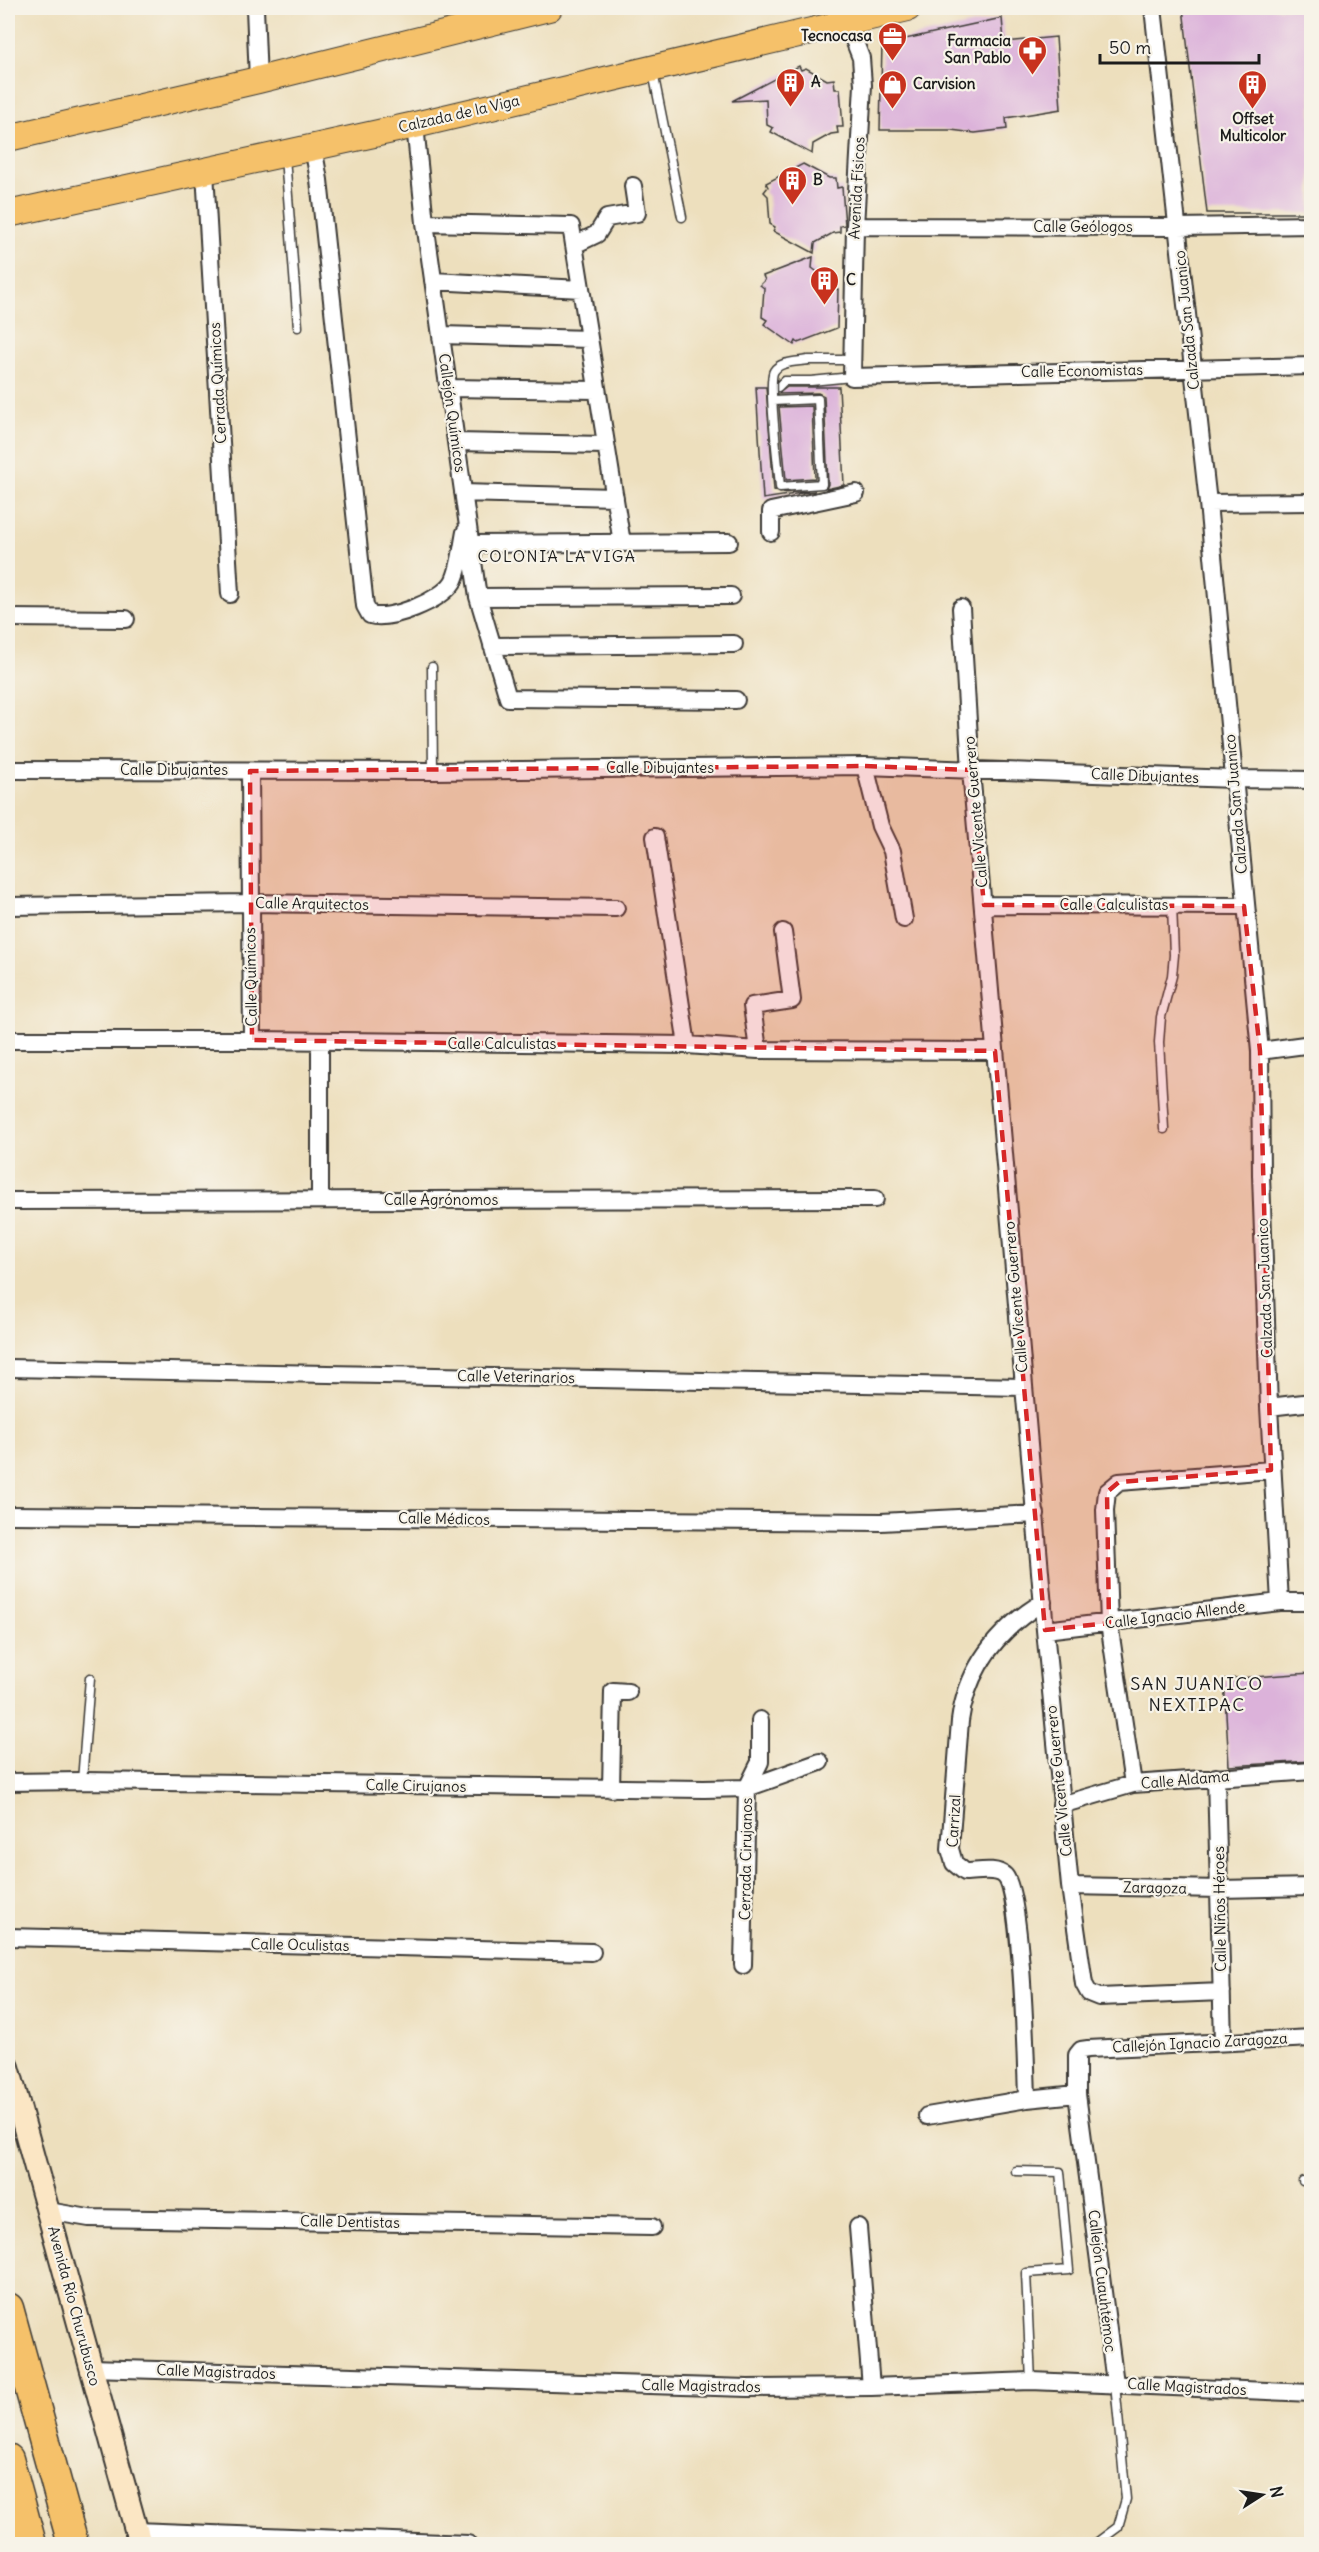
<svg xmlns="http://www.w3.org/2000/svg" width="1319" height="2552" font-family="Delius,sans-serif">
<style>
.building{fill:#dcb2da}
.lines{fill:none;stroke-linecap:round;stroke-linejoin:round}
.lane-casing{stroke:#3b3934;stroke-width:11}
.street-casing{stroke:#3b3934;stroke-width:20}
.secondary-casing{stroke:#3b3934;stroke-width:26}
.primary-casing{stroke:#3b3934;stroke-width:28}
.highway-casing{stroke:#3b3934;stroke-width:33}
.lane{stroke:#fff;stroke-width:8}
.street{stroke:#fff;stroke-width:16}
.secondary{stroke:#fbe6c4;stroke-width:22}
.primary{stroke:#f5c16b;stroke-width:26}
.highway{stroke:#f5c16b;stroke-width:30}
.lane-bridge-casing{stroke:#3b3934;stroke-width:11;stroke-linecap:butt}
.lane-bridge{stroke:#fff;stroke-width:8}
.marked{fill:#d62828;fill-opacity:0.2;stroke:#d62828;stroke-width:4.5;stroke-dasharray:12 8;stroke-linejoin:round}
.labels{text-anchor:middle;stroke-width:4.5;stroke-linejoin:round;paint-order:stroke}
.poi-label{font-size:15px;font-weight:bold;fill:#1c1c1c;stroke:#f7f3e8;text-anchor:start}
.street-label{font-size:15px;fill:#1c1c1c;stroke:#f7f3e8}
.neighbourhood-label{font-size:16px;letter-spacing:1.5px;fill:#1c1c1c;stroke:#f7f3e8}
.quarter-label{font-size:18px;letter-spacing:1.5px;fill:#1c1c1c;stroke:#f7f3e8}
</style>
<rect width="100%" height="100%" fill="#f7f3e8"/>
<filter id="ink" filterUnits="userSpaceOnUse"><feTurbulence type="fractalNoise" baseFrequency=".0167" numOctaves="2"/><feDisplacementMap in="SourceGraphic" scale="12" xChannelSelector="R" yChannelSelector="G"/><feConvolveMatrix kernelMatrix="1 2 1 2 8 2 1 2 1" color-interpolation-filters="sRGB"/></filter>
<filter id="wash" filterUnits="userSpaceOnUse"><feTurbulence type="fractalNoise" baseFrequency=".008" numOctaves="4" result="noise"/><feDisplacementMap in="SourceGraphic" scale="24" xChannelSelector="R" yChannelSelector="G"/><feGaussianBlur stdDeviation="1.35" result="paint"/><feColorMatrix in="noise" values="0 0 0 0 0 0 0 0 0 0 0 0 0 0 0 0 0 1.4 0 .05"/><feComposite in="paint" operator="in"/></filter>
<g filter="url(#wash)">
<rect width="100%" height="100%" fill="#eddfbd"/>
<g id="blocks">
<path class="building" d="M 1183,8 L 1311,8 L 1311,213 L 1207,213 Z
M 1002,18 L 1004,42 L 1056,37 L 1061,109 L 1006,118 L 1007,129 L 975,133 L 951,130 L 880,130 L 882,44 Z
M 799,66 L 801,70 L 806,68 L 827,80 L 834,79 L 835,89 L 840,89 L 843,127 L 837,127 L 838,133 L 831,134 L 813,144 L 812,154 L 771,132 L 773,128 L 767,125 L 766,99 L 732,101 Z
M 803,164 L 829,178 L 836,178 L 837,188 L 842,187 L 845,225 L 840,226 L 840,232 L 833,233 L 815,243 L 814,253 L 773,231 L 775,227 L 770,224 L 768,196 L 764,192 L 768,187 L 766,183 Z
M 813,257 L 812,268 L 827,279 L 834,279 L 833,289 L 838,289 L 837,328 L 798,343 L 796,341 L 794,345 L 764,324 L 767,320 L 762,317 L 764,288 L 760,285 L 765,280 L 763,276 Z
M 756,387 L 766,387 L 774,490 L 780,493 L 815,491 L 763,499 Z
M 787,387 L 839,387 L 844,485 L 826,489 L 828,484 L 824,396 L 818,393 L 778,394 Z
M 812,406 L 815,478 L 786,480 L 779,407 Z
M 1311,1673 L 1311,1761 L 1229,1766 L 1224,1679 Z"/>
</g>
</g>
<g filter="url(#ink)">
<use href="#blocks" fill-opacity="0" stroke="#3b3934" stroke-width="1.5"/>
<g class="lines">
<defs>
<path id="lane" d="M 653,72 L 682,217
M 285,157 L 298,327
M 808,360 L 851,360
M 778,387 L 784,381 L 811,381 L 852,377
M 432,667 L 433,771
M 1164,1129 L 1159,1042 L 1161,1017 L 1172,976 L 1174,955 L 1172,905
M 82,1781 L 90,1678
M 1016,2171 L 1060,2172 L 1069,2270 L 1026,2273 L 1031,2381
M 1303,2181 L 1312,2181
M 1095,2544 L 1118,2527 L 1126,2499 L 1115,2384"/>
<path id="street" d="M 255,8 L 258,80
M 835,8 L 839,24 L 854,40 L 861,58 L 863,85 L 855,226 L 852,377 L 1312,366
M 1153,8 L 1208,503 L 1260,1051 L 1261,1175 L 1269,1407 L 1280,1602
M 415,125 L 425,223 L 478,597 L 508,698 L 736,700
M 313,147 L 319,180 L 365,606 L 370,615 C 390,621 441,601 453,582 C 460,569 462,547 465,532
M 205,172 L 230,594
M 425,223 L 571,226 L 622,543
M 855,226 L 1178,227 L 1312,225
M 574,245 L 597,234 L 607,218 L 637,213 L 633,186
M 433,281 L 581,289
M 441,335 L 589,339
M 449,388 L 597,390
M 456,442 L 606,445
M 463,493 L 615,497
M 1208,503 L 1312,502
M 771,532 L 771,511 L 856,493
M 471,544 L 729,542
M 478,597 L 731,596
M 961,608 L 971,770 L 1045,1630 L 1070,1886 L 1084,1984 L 1089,1993 L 1099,1997 L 1222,1992
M 8,618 L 126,619
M 492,646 L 734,644
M 865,766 L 880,826 L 892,851 L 904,919
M 8,770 L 433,771 L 865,766 L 1234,779 L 1312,780
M 250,771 L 252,1040
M 655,837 L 687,1045
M 984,905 L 1244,906
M 8,906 L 250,903 L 616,908
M 8,1040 L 252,1040 L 687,1045 L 758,1050 L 995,1051
M 320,1042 L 320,1200
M 758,1050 L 752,1006 L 792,1000 L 783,932
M 1260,1051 L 1312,1044
M 8,1201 L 875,1199
M 8,1368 L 1024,1387
M 1269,1407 L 1312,1402
M 8,1515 L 881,1522 L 1036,1514
M 1045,1630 L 1280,1602 L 1306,1602 L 1312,1604
M 1216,1777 L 1223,2042
M 8,1782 L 82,1781 L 704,1789 L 747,1788 L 820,1762
M 1133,1784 L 1109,1623 L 1105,1510 L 1107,1492 L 1119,1482 L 1271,1470
M 611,1789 L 613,1691 L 628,1692
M 1061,1805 L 1133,1784 L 1312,1771
M 1070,1886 L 1220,1889 L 1312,1887
M 8,1937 L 592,1952
M 743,1965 L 747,1788 L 760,1762 L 760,1720
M 1027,2099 C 1026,2066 1022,1894 1005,1876 C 996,1867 977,1872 965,1872 L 954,1863 L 950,1849 L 960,1721 C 967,1668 999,1629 1043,1602
M 927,2116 L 1027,2099 L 1077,2094
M 48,2211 L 89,2218 L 652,2227
M 858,2227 L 871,2387
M 91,2368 L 748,2388 L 871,2387 L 1031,2381 L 1312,2393
M 1115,2383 L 1077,2094 L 1077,2055 L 1081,2050 L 1088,2049 L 1312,2038
M 136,2531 L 468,2544"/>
<path id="secondary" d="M 8,2067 L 140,2544"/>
<path id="primary" d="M 8,138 L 258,80 L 549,8
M 8,214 L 415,125 L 908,8"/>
<path id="highway" d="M 8,2308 L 73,2544
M 8,2459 L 31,2544"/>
</defs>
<use href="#lane" class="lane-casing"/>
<use href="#street" class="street-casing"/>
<use href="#secondary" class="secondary-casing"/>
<use href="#primary" class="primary-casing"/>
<use href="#highway" class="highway-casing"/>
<use href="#lane" class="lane"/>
<use href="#street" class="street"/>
<use href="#secondary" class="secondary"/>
<use href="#primary" class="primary"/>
<use href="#highway" class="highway"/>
<defs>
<path id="lane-bridge" d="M 773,401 L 818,399 L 822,484 L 780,487 C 779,469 767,381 774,371 C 780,361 798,362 808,360"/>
</defs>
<use href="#lane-bridge" class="lane-bridge-casing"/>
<use href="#lane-bridge" class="lane-bridge"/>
</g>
</g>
<path class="marked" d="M 865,766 L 971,770 L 984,905 L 1244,906 L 1260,1051 L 1271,1470 L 1119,1482 L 1107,1492 L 1109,1623 L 1045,1630 L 995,1051 L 252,1040 L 250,771 Z"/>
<defs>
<symbol id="office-pin" viewBox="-11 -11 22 30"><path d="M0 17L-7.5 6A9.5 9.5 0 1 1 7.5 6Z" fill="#c8321e" stroke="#f7f3e8"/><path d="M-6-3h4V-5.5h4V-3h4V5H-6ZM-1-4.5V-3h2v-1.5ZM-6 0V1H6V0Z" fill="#fff"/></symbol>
<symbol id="pharmacy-pin" viewBox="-11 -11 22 30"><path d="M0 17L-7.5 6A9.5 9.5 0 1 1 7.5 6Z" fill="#c8321e" stroke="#f7f3e8"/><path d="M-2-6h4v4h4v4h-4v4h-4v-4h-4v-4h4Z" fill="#fff"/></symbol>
<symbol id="building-pin" viewBox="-11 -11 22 30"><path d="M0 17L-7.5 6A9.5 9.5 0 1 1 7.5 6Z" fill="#c8321e" stroke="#f7f3e8"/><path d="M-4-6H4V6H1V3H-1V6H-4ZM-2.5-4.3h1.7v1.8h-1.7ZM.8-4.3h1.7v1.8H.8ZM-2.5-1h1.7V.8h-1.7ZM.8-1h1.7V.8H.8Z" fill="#fff"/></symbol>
<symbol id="shop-pin" viewBox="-11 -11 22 30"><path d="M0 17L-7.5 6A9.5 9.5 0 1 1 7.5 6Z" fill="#c8321e" stroke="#f7f3e8"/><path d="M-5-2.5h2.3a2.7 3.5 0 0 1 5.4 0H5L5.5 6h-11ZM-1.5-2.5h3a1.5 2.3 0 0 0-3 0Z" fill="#fff"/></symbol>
</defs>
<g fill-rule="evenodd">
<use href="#office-pin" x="876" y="20" width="33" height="45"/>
<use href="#pharmacy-pin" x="1016" y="34" width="33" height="45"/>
<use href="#building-pin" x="774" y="66" width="33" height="45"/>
<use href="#shop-pin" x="876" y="68" width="33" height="45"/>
<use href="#building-pin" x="1236" y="68" width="33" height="45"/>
<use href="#building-pin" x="776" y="164" width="33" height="45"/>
<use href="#building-pin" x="808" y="264" width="33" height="45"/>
</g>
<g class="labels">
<g class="poi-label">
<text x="872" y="41" text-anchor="end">Tecnocasa</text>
<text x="1011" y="46" text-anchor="end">Farmacia<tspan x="1011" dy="17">San Pablo</tspan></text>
<text x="811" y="87">A</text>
<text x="913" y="89">Carvision</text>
<text x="1253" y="124" text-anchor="middle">Offset<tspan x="1253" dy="17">Multicolor</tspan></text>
<text x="813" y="185">B</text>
<text x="846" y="285">C</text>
</g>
<g class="street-label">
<text transform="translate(459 114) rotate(-13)" y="5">Calzada de la Viga</text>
<text transform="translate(857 188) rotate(-87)" y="5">Avenida Físicos</text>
<text x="1083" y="232">Calle Geólogos</text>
<text transform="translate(1187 320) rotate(-96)" y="5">Calzada San Juanico</text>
<text transform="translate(1082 371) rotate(-1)" y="5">Calle Economistas</text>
<text transform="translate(218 383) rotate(-93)" y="5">Cerrada Químicos</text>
<text transform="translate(452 413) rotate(82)" y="5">Callejón Químicos</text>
<text x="660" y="773">Calle Dibujantes</text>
<text x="174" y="775">Calle Dibujantes</text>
<text transform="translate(1145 776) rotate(2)" y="5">Calle Dibujantes</text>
<text transform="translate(1236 804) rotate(-95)" y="5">Calzada San Juanico</text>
<text transform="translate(976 812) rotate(-95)" y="5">Calle Vicente Guerrero</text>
<text transform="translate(312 904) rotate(1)" y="5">Calle Arquitectos</text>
<text x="1114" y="910">Calle Calculistas</text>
<text transform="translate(251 977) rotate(-91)" y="5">Calle Químicos</text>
<text x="502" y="1049">Calle Calculistas</text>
<text x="441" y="1205">Calle Agrónomos</text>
<text transform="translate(1265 1288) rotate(-92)" y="5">Calzada San Juanico</text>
<text transform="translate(1016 1297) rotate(-95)" y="5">Calle Vicente Guerrero</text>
<text transform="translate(516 1377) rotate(1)" y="5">Calle Veterinarios</text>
<text transform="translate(444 1519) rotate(1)" y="5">Calle Médicos</text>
<text transform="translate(1175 1615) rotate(-7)" y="5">Calle Ignacio Allende</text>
<text transform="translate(1185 1780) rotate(-5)" y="5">Calle Aldama</text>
<text transform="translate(1059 1781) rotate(-96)" y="5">Calle Vicente Guerrero</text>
<text transform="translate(416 1786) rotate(1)" y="5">Calle Cirujanos</text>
<text transform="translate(954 1821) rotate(-87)" y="5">Carrizal</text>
<text transform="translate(746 1859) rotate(-89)" y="5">Cerrada Cirujanos</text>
<text transform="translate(1155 1888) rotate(1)" y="5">Zaragoza</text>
<text transform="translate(1220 1909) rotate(-91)" y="5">Calle Niños Héroes</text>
<text transform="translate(300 1945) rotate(1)" y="5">Calle Oculistas</text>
<text transform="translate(1200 2043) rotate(-3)" y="5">Callejón Ignacio Zaragoza</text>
<text transform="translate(350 2222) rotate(1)" y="5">Calle Dentistas</text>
<text transform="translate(1102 2281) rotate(83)" y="5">Callejón Cuauhtémoc</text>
<text transform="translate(74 2306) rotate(75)" y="5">Avenida Río Churubusco</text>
<text transform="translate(216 2372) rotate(2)" y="5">Calle Magistrados</text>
<text transform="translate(701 2386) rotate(1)" y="5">Calle Magistrados</text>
<text transform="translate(1187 2387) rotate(3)" y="5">Calle Magistrados</text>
</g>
<g class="neighbourhood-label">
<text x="557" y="562">COLONIA LA VIGA</text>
</g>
<g class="quarter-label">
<text x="1197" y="1690">SAN JUANICO<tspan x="1197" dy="21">NEXTIPAC</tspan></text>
</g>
</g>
<rect width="1319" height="2552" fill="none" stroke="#f7f3e8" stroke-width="30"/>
<g transform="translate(1262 2495) rotate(78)" stroke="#f7f3e8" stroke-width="4.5" paint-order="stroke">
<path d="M0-4.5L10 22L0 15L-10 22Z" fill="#1c1c1c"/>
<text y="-9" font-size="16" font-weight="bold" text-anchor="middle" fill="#1c1c1c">N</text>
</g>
<path d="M1100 54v9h159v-9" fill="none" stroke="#1c1c1c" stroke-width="3"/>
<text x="1109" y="54" font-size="18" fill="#1c1c1c" stroke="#f7f3e8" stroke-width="4.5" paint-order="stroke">50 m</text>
</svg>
